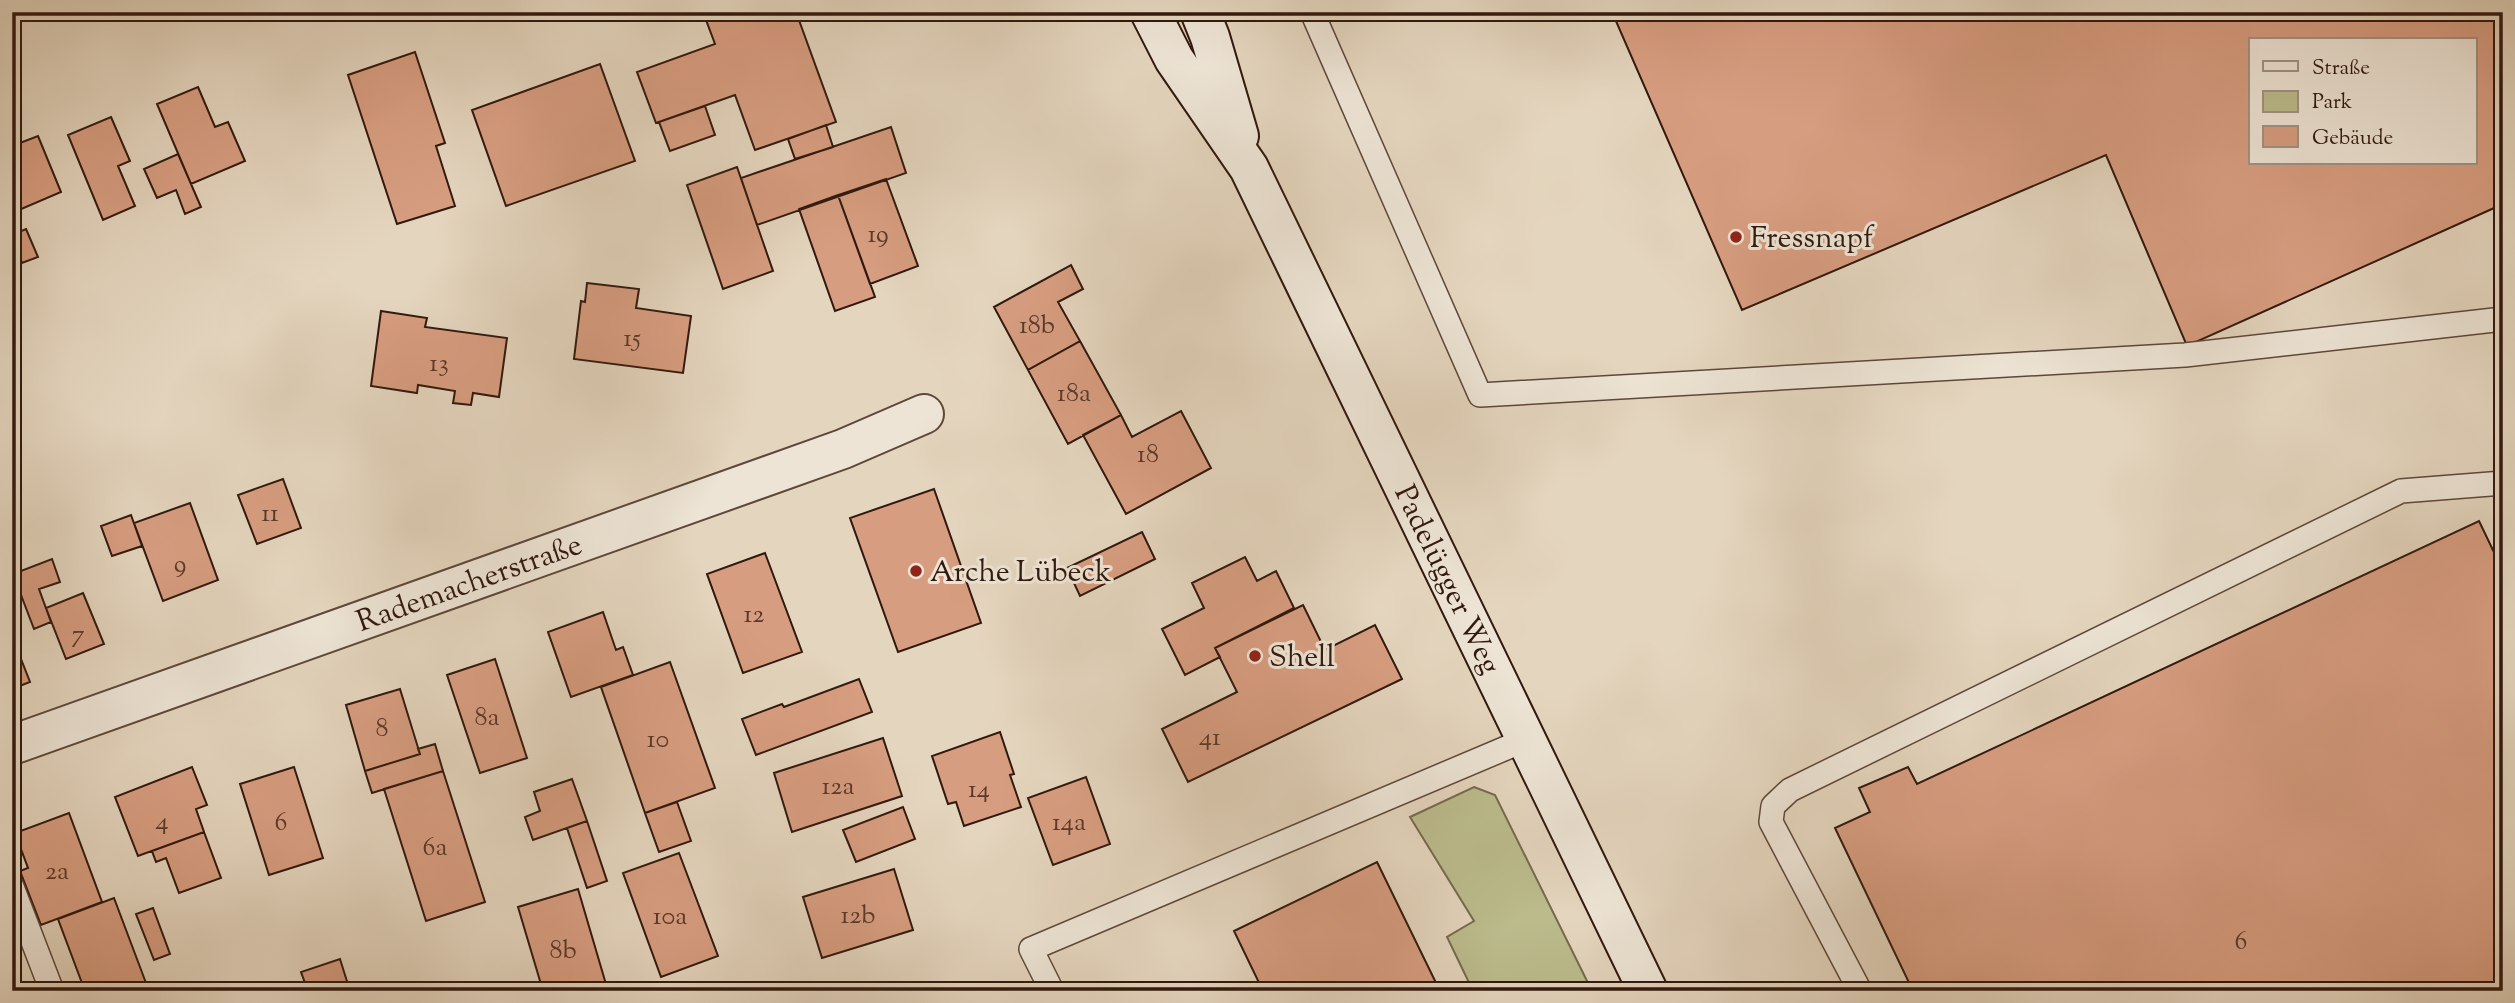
<svg xmlns="http://www.w3.org/2000/svg" width="2515" height="1003" font-family="'Sorts Mill Goudy',serif">
<style>
.green{fill:#bbbb8c;stroke:#766a4d;stroke-width:2}
.building{fill:#d79d80;stroke:#31180e;stroke-width:2;fill-rule:evenodd}
.lines{fill:none;stroke-linecap:round;stroke-linejoin:round}
.service-casing{stroke:#5e473a;stroke-width:26}
.minor-casing{stroke:#5e473a;stroke-width:42}
.secondary-casing{stroke:#31180e;stroke-width:42}
.service{stroke:#ede4d5;stroke-width:23}
.minor{stroke:#ede4d5;stroke-width:38}
.secondary{stroke:#ede4d5;stroke-width:38}
.poi-dot{fill:#8f2418;stroke:#ede4d5;stroke-width:2.5}
.labels{text-anchor:middle;stroke-width:6;stroke-linejoin:round;paint-order:stroke}
.number-label{font-size:26px;fill:#5a392a}
.poi-label{font-size:30px;fill:#31180e;stroke:#ede4d5;text-anchor:start}
.street-label{font-size:30px;fill:#31180e;stroke:#ede4d5}
</style>
<rect width="100%" height="100%" fill="#e4d5be"/>
<filter id="stains"><feTurbulence type="fractalNoise" baseFrequency=".00286" numOctaves="4"/><feColorMatrix values="0 0 0 0 .2 0 0 0 0 .09 0 0 0 0 .02 0 0 0 .5 -.17"/></filter>
<radialGradient id="worn" r=".72"><stop offset=".6" stop-color="#630" stop-opacity="0"/><stop offset="1" stop-color="#630" stop-opacity=".3"/></radialGradient>
<path class="green" d="M 1474,787 L 1495,795 L 1592,991 L 1473,991 L 1447,937 L 1474,921 L 1410,817 Z"/>
<path class="building" d="M 703,12 L 796,12 L 836,122 L 755,150 L 735,95 L 656,123 L 637,72 L 715,44 Z
M 1612,12 L 2503,12 L 2503,204 L 2187,346 L 2106,155 L 1742,310 ZM 2251,40 L 2475,40 L 2475,163 L 2251,163 Z
M 415,52 L 445,143 L 436,146 L 455,206 L 397,224 L 348,75 Z
M 600,64 L 635,161 L 506,206 L 472,110 Z
M 198,87 L 215,127 L 228,122 L 245,161 L 191,184 L 157,104 Z
M 705,106 L 715,135 L 670,151 L 659,122 Z
M 111,117 L 130,161 L 118,166 L 135,206 L 103,220 L 68,135 Z
M 826,125 L 833,147 L 795,159 L 788,139 Z
M 891,127 L 906,173 L 757,225 L 741,178 Z
M 38,136 L 61,192 L 12,213 L 12,146 Z
M 178,154 L 201,207 L 185,214 L 176,190 L 157,198 L 144,169 Z
M 737,167 L 773,271 L 723,289 L 687,185 Z
M 886,179 L 918,266 L 870,284 L 838,195 Z
M 838,195 L 875,297 L 835,311 L 799,209 Z
M 26,229 L 38,257 L 22,263 L 12,235 Z
M 1071,265 L 1083,289 L 1058,302 L 1080,341 L 1028,370 L 994,307 Z
M 587,283 L 639,289 L 636,308 L 691,316 L 683,373 L 574,359 L 581,301 L 585,302 Z
M 381,311 L 427,318 L 425,327 L 507,338 L 499,397 L 473,393 L 471,405 L 453,403 L 455,391 L 418,385 L 417,393 L 371,386 Z
M 1080,341 L 1121,415 L 1068,444 L 1028,370 Z
M 1181,411 L 1211,468 L 1126,514 L 1083,435 L 1121,415 L 1132,437 Z
M 283,479 L 301,528 L 257,544 L 238,495 Z
M 934,489 L 981,623 L 898,652 L 850,518 Z
M 190,503 L 218,580 L 163,601 L 134,523 Z
M 131,515 L 142,546 L 112,556 L 101,526 Z
M 2479,521 L 2503,571 L 2503,991 L 1913,991 L 1835,828 L 1870,812 L 1859,788 L 1908,767 L 1917,784 Z
M 1142,532 L 1155,559 L 1080,596 L 1067,568 Z
M 765,553 L 802,652 L 743,673 L 707,574 Z
M 1245,557 L 1257,581 L 1276,571 L 1294,608 L 1215,648 L 1220,657 L 1185,675 L 1162,629 L 1204,608 L 1192,583 Z
M 52,559 L 60,582 L 39,589 L 51,622 L 34,629 L 13,574 Z
M 83,593 L 104,644 L 66,659 L 46,608 Z
M 1303,605 L 1325,650 L 1375,625 L 1402,679 L 1188,782 L 1162,729 L 1237,692 L 1215,648 Z
M 603,612 L 616,650 L 623,647 L 633,675 L 571,697 L 548,632 Z
M 12,636 L 30,682 L 12,689 Z
M 495,659 L 527,758 L 480,773 L 447,675 Z
M 670,662 L 715,788 L 645,813 L 601,687 Z
M 859,679 L 872,712 L 756,755 L 742,719 L 782,704 L 784,707 Z
M 400,689 L 420,754 L 365,771 L 346,705 Z
M 1000,732 L 1014,774 L 1010,775 L 1021,807 L 964,826 L 956,802 L 948,804 L 932,756 Z
M 883,738 L 902,796 L 792,832 L 774,773 Z
M 435,744 L 443,771 L 372,793 L 365,771 L 420,754 L 418,749 Z
M 192,767 L 207,805 L 196,809 L 204,832 L 138,856 L 115,797 Z
M 294,767 L 323,858 L 269,875 L 240,784 Z
M 443,771 L 485,902 L 426,921 L 384,789 Z
M 1086,777 L 1110,844 L 1053,865 L 1028,798 Z
M 572,779 L 587,821 L 533,840 L 525,817 L 540,811 L 534,792 Z
M 677,802 L 691,841 L 659,852 L 645,813 Z
M 903,807 L 915,839 L 856,862 L 843,830 Z
M 69,813 L 102,902 L 41,925 L 20,871 L 28,868 L 15,833 Z
M 587,821 L 607,881 L 587,888 L 567,828 Z
M 204,832 L 221,878 L 179,893 L 166,858 L 156,862 L 152,851 Z
M 679,853 L 718,956 L 661,977 L 623,873 Z
M 1377,862 L 1440,991 L 1263,991 L 1234,931 Z
M 894,869 L 913,930 L 822,958 L 803,897 Z
M 578,889 L 608,991 L 543,991 L 518,907 Z
M 114,898 L 149,991 L 85,991 L 58,919 Z
M 153,908 L 170,954 L 154,960 L 136,914 Z
M 340,959 L 350,991 L 308,991 L 301,972 Z"/>
<g class="lines">
<defs>
<path id="service" d="M 1312,12 L 1480,395 L 2185,355 L 2503,319
M 12,887 L 52,991
M 1052,991 L 1031,949 L 1525,740
M 1860,991 L 1771,822 L 1773,806 L 1790,790 L 2401,491 L 2503,483"/>
<g id="minor">
<path id="s1" d="M 12,745 L 843,449 L 924,414"/>
</g>
<g id="secondary">
<path id="s2" d="M 1150,12 L 1174,59 L 1249,168 L 1648,991"/>
<path d="M 1200,12 L 1210,37 L 1239,136"/>
</g>
</defs>
<use href="#service" class="service-casing"/>
<use href="#minor" class="minor-casing"/>
<use href="#secondary" class="secondary-casing"/>
<use href="#service" class="service"/>
<use href="#minor" class="minor"/>
<use href="#secondary" class="secondary"/>
</g>
<g class="poi-dot">
<circle cx="1736" cy="237" r="7"/>
<circle cx="916" cy="571" r="7"/>
<circle cx="1255" cy="656" r="7"/>
</g>
<g class="labels">
<g class="number-label">
<text x="878" y="242">19</text>
<text x="1037" y="333">18b</text>
<text x="632" y="346">15</text>
<text x="439" y="371">13</text>
<text x="1074" y="401">18a</text>
<text x="1148" y="462">18</text>
<text x="270" y="521">11</text>
<text x="180" y="572">9</text>
<text x="754" y="622">12</text>
<text x="78" y="642">7</text>
<text x="487" y="725">8a</text>
<text x="382" y="736">8</text>
<text x="1210" y="745">41</text>
<text x="658" y="747">10</text>
<text x="838" y="794">12a</text>
<text x="979" y="797">14</text>
<text x="162" y="829">4</text>
<text x="281" y="830">6</text>
<text x="1069" y="830">14a</text>
<text x="435" y="855">6a</text>
<text x="57" y="879">2a</text>
<text x="858" y="923">12b</text>
<text x="670" y="924">10a</text>
<text x="2241" y="949">6</text>
<text x="563" y="958">8b</text>
</g>
<g class="poi-label">
<text x="1750" y="247">Fressnapf</text>
<text x="930" y="581">Arche Lübeck</text>
<text x="1269" y="666">Shell</text>
</g>
<g class="street-label">
<text dy="10" stroke="none"><textPath href="#s2" startOffset="642">Padelügger Weg</textPath></text>
<text dy="10" stroke="none"><textPath href="#s1" startOffset="485">Rademacherstraße</textPath></text>
</g>
</g>
<rect width="2515" height="1003" fill="none" stroke="#e4d5be" stroke-width="42"/>
<rect x="14" y="14" width="2487" height="975" fill="none" stroke="#31180e" stroke-width="3.5"/>
<rect x="21" y="21" width="2473" height="961" fill="none" stroke="#31180e" stroke-width="2"/>
<rect x="2249" y="38" width="228" height="126" fill="#ede4d5" stroke="#a29285" stroke-width="2"/>
<rect x="2263" y="61" width="35" height="10" fill="#ede4d5" stroke="#a29285" stroke-width="2"/>
<text x="2312" y="74" font-size="21" fill="#31180e">Straße</text>
<rect x="2263" y="91" width="35" height="21" fill="#bbbb8c" stroke="#a29285" stroke-width="2"/>
<text x="2312" y="108" font-size="21" fill="#31180e">Park</text>
<rect x="2263" y="126" width="35" height="21" fill="#d79d80" stroke="#a29285" stroke-width="2"/>
<text x="2312" y="144" font-size="21" fill="#31180e">Gebäude</text>
<rect width="100%" height="100%" filter="url(#stains)"/>
<rect width="100%" height="100%" fill="url(#worn)"/>
</svg>
